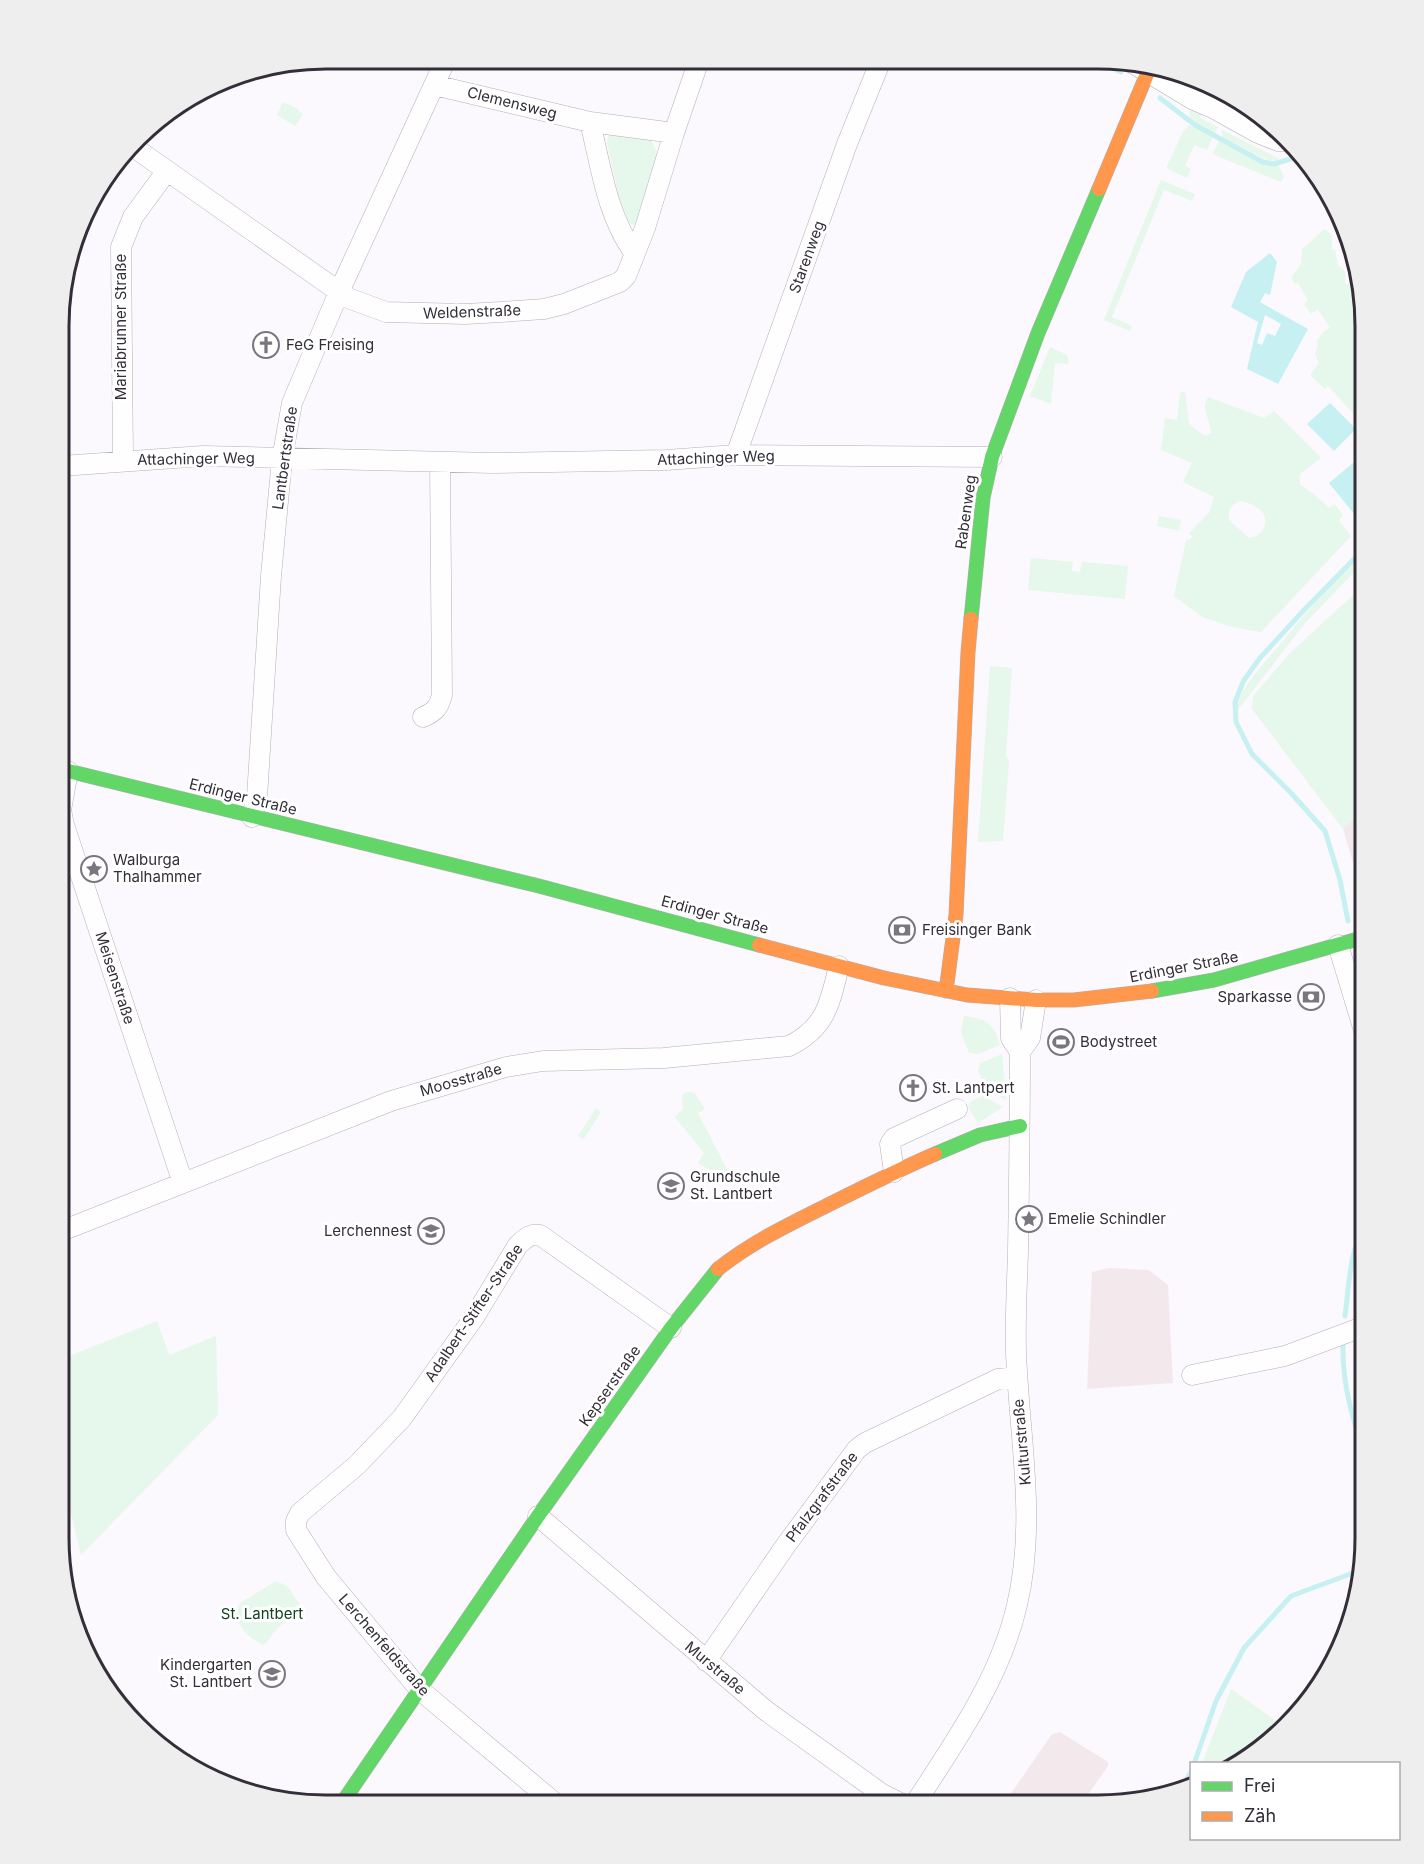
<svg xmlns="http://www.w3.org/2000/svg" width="1424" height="1864" font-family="Inter,sans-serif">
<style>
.industrial{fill:#f3e9ed}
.green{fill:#e6f7eb;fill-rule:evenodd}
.water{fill:#c6f0f1;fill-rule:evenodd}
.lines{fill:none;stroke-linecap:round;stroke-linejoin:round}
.stream{stroke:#c6f0f1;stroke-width:5}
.street-casing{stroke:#b4afb7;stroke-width:21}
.fast-casing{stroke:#b4afb7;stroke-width:15}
.slow-casing{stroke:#b4afb7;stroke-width:15}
.street{stroke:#fefeff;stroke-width:20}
.fast{stroke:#63d668;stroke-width:14}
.slow{stroke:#ff974d;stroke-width:14}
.labels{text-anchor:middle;stroke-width:6;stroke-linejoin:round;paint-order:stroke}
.street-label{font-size:15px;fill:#342e39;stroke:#fff}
.poi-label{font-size:15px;fill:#342e39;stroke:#fff;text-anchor:start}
.park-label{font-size:15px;fill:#114022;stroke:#fff}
.rim{fill:none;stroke:#342e39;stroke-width:3}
</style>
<rect width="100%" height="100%" fill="#fbf9fd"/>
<path class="industrial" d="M 1365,809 L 1365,903 L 1343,829 Z
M 1109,1268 L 1149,1270 L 1168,1285 L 1173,1383 L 1087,1389 L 1092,1272 Z
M 1060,1732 L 1108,1762 L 1108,1766 L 1081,1805 L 1003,1805 L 1052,1734 Z"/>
<path class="green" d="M 283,102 L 298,109 L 298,111 L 303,114 L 295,126 L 277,115 Z
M 1193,104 L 1204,110 L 1200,118 L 1218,127 L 1214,134 L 1191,121 L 1189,113 Z
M 1189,125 L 1213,136 L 1207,150 L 1194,145 L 1185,166 L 1191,169 L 1187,178 L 1166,168 L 1183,132 Z
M 1222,130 L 1278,158 L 1279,161 L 1267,160 L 1222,137 Z
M 609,131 L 649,135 L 658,155 L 637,226 L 627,223 L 623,215 L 607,143 Z
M 1219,141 L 1263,163 L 1278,164 L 1284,177 L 1281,182 L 1217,156 L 1213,153 Z
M 1161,180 L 1195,194 L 1192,201 L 1164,190 L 1112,317 L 1132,326 L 1130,331 L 1104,320 Z
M 1325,229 L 1332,235 L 1332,249 L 1335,250 L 1338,266 L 1345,271 L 1345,283 L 1356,286 L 1365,326 L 1365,417 L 1361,422 L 1328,386 L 1325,389 L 1310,375 L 1319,363 L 1315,354 L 1318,343 L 1316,342 L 1324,331 L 1330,328 L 1318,309 L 1311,314 L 1304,304 L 1308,300 L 1298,283 L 1295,284 L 1291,278 L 1301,264 L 1302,249 Z
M 1050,347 L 1067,355 L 1069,364 L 1055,363 L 1051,404 L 1030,396 Z
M 1180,392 L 1185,392 L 1189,424 L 1205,436 L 1211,433 C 1211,420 1200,409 1208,397 L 1264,418 L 1274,411 L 1321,458 L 1300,474 L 1300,485 L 1314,494 L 1329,508 L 1334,504 L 1343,515 L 1339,520 L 1351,536 L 1261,632 L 1232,627 L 1202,617 L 1174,596 L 1186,541 L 1193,537 L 1189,533 L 1209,513 L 1214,497 L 1183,482 L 1192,463 L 1161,450 L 1165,418 L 1177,420 ZM 1241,501 C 1256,504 1273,515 1262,531 C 1258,536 1255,537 1249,538 L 1229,520 C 1227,511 1231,504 1241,501 Z
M 1159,516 L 1181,520 L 1179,531 L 1157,526 Z
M 1365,554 L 1365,561 L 1305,623 L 1238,710 L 1236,706 C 1245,682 1265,662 1282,642 C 1307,612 1334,578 1365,554 Z
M 1031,558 L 1073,562 L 1072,571 L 1080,572 L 1082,562 L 1128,566 L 1125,599 L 1028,590 Z
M 1365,584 L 1365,809 L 1343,829 L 1252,709 L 1253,696 L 1290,653 Z
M 990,666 L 1012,668 L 1006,755 L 1009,761 L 1003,841 L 978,842 Z
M 964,1016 C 988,1019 993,1023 1000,1045 L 978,1054 L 969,1053 L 961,1032 Z
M 1002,1054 L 1006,1100 L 986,1089 L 978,1070 L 980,1063 Z
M 691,1092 L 695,1094 L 705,1109 L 698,1113 L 730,1175 L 716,1174 L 698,1163 L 704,1153 L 675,1117 L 683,1109 L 682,1095 L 684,1093 Z
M 983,1096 L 1003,1107 L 978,1123 L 968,1107 L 970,1102 Z
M 596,1108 L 601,1112 L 584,1139 L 578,1136 Z
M 157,1321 L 169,1355 L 216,1336 L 218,1415 L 81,1555 L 59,1463 L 59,1360 Z
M 276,1581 L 287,1586 L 301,1606 C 294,1616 284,1622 276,1630 C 270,1636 270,1641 263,1645 C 247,1637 231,1622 240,1603 Z
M 1231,1689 L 1285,1727 L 1275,1739 L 1238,1763 L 1202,1763 Z"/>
<path class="water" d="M 1270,253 L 1277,262 L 1270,295 L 1265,293 L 1260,302 L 1308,329 L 1278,384 L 1247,369 L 1258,322 L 1231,307 L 1246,272 ZM 1265,315 L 1281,324 L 1275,336 L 1267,333 L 1262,345 L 1257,343 Z
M 1330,403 L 1356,429 L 1334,451 L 1307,424 Z
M 1365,453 L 1365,522 L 1363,525 L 1329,483 Z"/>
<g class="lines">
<path class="stream" d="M 1099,61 L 1121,72
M 1160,98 L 1195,125 L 1263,162 L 1274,164 L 1303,155
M 1348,921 L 1340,880 L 1325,831 L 1291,793 L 1252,754 L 1236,722 L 1235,702 L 1244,680 L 1260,658 L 1304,610 L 1365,548
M 1357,960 L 1365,996
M 1345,1316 C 1349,1287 1349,1251 1365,1227
M 1343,1345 C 1342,1384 1353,1420 1365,1457
M 1194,1764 L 1216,1701 L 1244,1648 L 1291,1596 L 1353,1573 L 1363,1565
M 1183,1786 L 1192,1770"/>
<defs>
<path id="street" d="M 1129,61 L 1192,99 L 1213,108 L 1258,133 L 1278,141 L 1291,142
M 434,85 L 590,122 L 674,133
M 590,122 C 601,167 607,216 635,254
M 132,146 L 348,298 L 386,312 L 465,314 L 501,312 L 544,309 L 564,304 L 620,282 L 626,276 L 645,228 L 674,133 L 699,60
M 736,455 L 847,144 L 881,60
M 123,460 L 121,247 L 133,217 L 166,172
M 61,466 L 203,456 L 493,463 L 666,460 L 736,455 L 992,457
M 423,717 C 435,712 439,707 442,695 L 440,462
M 68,771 L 61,810 L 64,825 L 183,1183
M 252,817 L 257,797 L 271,576 L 282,459 L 292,403 L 339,292 L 446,59
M 1338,945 L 1365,1034
M 1020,1052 L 1030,1038 L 1036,1000
M 894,1172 L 890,1144 L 894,1138 L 957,1109
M 59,1232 L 391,1101 L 506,1067 L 543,1061 L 664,1058 L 789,1046 C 826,1028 830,1003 839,966
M 1192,1375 L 1285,1356 L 1365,1326
M 538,1516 L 765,1710 L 882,1794 L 904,1805
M 706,1661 L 786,1545 L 857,1449 L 865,1443 L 998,1379 L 1017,1377
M 556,1804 L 420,1690 L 326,1577 L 296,1530 L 296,1521 L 300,1513 L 357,1465 L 402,1418 L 473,1319 L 518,1245 C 525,1239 530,1233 540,1235 L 671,1328
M 914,1805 C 955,1742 1000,1679 1017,1605 C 1037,1521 1019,1436 1016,1352 C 1015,1319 1017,1285 1018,1252 C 1019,1185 1020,1119 1020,1052 L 1011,1038 L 1010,998"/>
<path id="fast" d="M 971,619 L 983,498 L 992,457 L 1038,333 L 1099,189
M 60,769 L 539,886 L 759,945
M 1152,991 L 1214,980 L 1365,937
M 935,1154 L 980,1135 L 1020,1126
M 342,1803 L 538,1516 L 671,1328 L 718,1269"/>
<path id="slow" d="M 1099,189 L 1150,67
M 759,945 L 884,978 L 967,995 L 1036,1000 L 1074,1000 L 1152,991
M 946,991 L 956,915 L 968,652 L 971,619
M 718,1269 C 752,1242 788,1225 826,1206 C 862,1188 898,1170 935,1154"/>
</defs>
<use href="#street" class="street-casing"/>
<use href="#fast" class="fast-casing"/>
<use href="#slow" class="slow-casing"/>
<use href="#street" class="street"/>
<use href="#fast" class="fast"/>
<use href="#slow" class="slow"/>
</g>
<defs>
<symbol id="church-ring" viewBox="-11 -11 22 22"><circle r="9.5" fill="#fff" stroke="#7a757e" stroke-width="1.5"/><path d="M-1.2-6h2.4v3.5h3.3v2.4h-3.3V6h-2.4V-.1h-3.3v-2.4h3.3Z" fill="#7a757e"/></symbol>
<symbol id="sight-ring" viewBox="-11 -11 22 22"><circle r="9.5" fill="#fff" stroke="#7a757e" stroke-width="1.5"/><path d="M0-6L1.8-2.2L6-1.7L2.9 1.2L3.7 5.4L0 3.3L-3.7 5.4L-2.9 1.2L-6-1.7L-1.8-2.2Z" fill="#7a757e"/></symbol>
<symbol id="bank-ring" viewBox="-11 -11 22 22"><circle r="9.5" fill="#fff" stroke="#7a757e" stroke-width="1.5"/><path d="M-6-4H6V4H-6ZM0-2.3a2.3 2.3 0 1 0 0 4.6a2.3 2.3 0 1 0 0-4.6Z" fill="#7a757e"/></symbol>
<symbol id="stadium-ring" viewBox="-11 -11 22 22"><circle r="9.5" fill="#fff" stroke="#7a757e" stroke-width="1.5"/><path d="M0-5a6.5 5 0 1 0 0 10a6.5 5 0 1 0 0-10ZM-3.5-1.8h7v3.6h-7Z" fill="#7a757e"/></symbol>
<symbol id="school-ring" viewBox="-11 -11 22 22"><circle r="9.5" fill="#fff" stroke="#7a757e" stroke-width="1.5"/><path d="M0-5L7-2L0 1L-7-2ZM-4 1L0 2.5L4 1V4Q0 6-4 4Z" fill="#7a757e"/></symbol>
</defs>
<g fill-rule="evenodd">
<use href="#church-ring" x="251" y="330" width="30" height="30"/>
<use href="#sight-ring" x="79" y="854" width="30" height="30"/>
<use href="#bank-ring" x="887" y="915" width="30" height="30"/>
<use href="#bank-ring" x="1296" y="982" width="30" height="30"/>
<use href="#stadium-ring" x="1046" y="1027" width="30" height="30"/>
<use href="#church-ring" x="898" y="1073" width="30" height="30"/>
<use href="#school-ring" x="656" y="1171" width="30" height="30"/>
<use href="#sight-ring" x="1014" y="1204" width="30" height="30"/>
<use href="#school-ring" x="416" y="1216" width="30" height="30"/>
<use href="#school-ring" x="257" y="1659" width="30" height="30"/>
</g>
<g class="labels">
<g class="street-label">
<text transform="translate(512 103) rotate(14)" y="5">Clemensweg</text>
<text transform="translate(807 257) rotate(-70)" y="5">Starenweg</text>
<text transform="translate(472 312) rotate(-2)" y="5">Weldenstraße</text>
<text transform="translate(121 327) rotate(-90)" y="5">Mariabrunner Straße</text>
<text transform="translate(285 458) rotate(-82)" y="5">Lantbertstraße</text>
<text transform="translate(716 458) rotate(-2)" y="5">Attachinger Weg</text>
<text transform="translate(196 459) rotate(-1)" y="5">Attachinger Weg</text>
<text transform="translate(966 512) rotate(-82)" y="5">Rabenweg</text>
<text transform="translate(243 797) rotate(14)" y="5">Erdinger Straße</text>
<text transform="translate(715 915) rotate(15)" y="5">Erdinger Straße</text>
<text transform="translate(1184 967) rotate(-11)" y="5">Erdinger Straße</text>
<text transform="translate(115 978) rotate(72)" y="5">Meisenstraße</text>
<text transform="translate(461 1080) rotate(-16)" y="5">Moosstraße</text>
<text transform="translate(474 1313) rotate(-56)" y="5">Adalbert-Stifter-Straße</text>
<text transform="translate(610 1386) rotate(-55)" y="5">Kepserstraße</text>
<text transform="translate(1022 1442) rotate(-95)" y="5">Kulturstraße</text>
<text transform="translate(822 1497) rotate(-53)" y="5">Pfalzgrafstraße</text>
<text transform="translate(384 1645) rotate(49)" y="5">Lerchenfeldstraße</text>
<text transform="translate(715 1668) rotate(40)" y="5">Murstraße</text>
</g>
<g class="poi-label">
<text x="286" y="350">FeG Freising</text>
<text x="113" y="865">Walburga<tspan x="113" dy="17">Thalhammer</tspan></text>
<text x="922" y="935">Freisinger Bank</text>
<text x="1292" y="1002" text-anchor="end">Sparkasse</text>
<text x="1080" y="1047">Bodystreet</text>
<text x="932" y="1093">St. Lantpert</text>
<text x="690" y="1182">Grundschule<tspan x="690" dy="17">St. Lantbert</tspan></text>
<text x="1048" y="1224">Emelie Schindler</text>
<text x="412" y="1236" text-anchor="end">Lerchennest</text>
<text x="252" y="1670" text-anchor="end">Kindergarten<tspan x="252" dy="17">St. Lantbert</tspan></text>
</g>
<g class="park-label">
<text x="262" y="1619">St. Lantbert</text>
</g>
</g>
<path d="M0 0H1424V1864H0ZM326 69H1098A257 257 0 0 1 1355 326V1538A257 257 0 0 1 1098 1795H326A257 257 0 0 1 69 1538V326A257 257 0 0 1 326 69Z" fill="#efeeef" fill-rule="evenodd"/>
<path class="rim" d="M326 69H1098A257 257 0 0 1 1355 326V1538A257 257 0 0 1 1098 1795H326A257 257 0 0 1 69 1538V326A257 257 0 0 1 326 69Z"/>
<rect x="1190" y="1762" width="210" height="78" fill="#ffffff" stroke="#aeabb0" stroke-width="1.5"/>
<rect x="1202" y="1782" width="30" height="9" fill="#63d668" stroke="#aeabb0" stroke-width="1.5"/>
<text x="1244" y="1792" font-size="18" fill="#342e39">Frei</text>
<rect x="1202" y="1812" width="30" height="9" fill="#ff974d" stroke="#aeabb0" stroke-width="1.5"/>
<text x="1244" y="1822" font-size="18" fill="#342e39">Zäh</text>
</svg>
